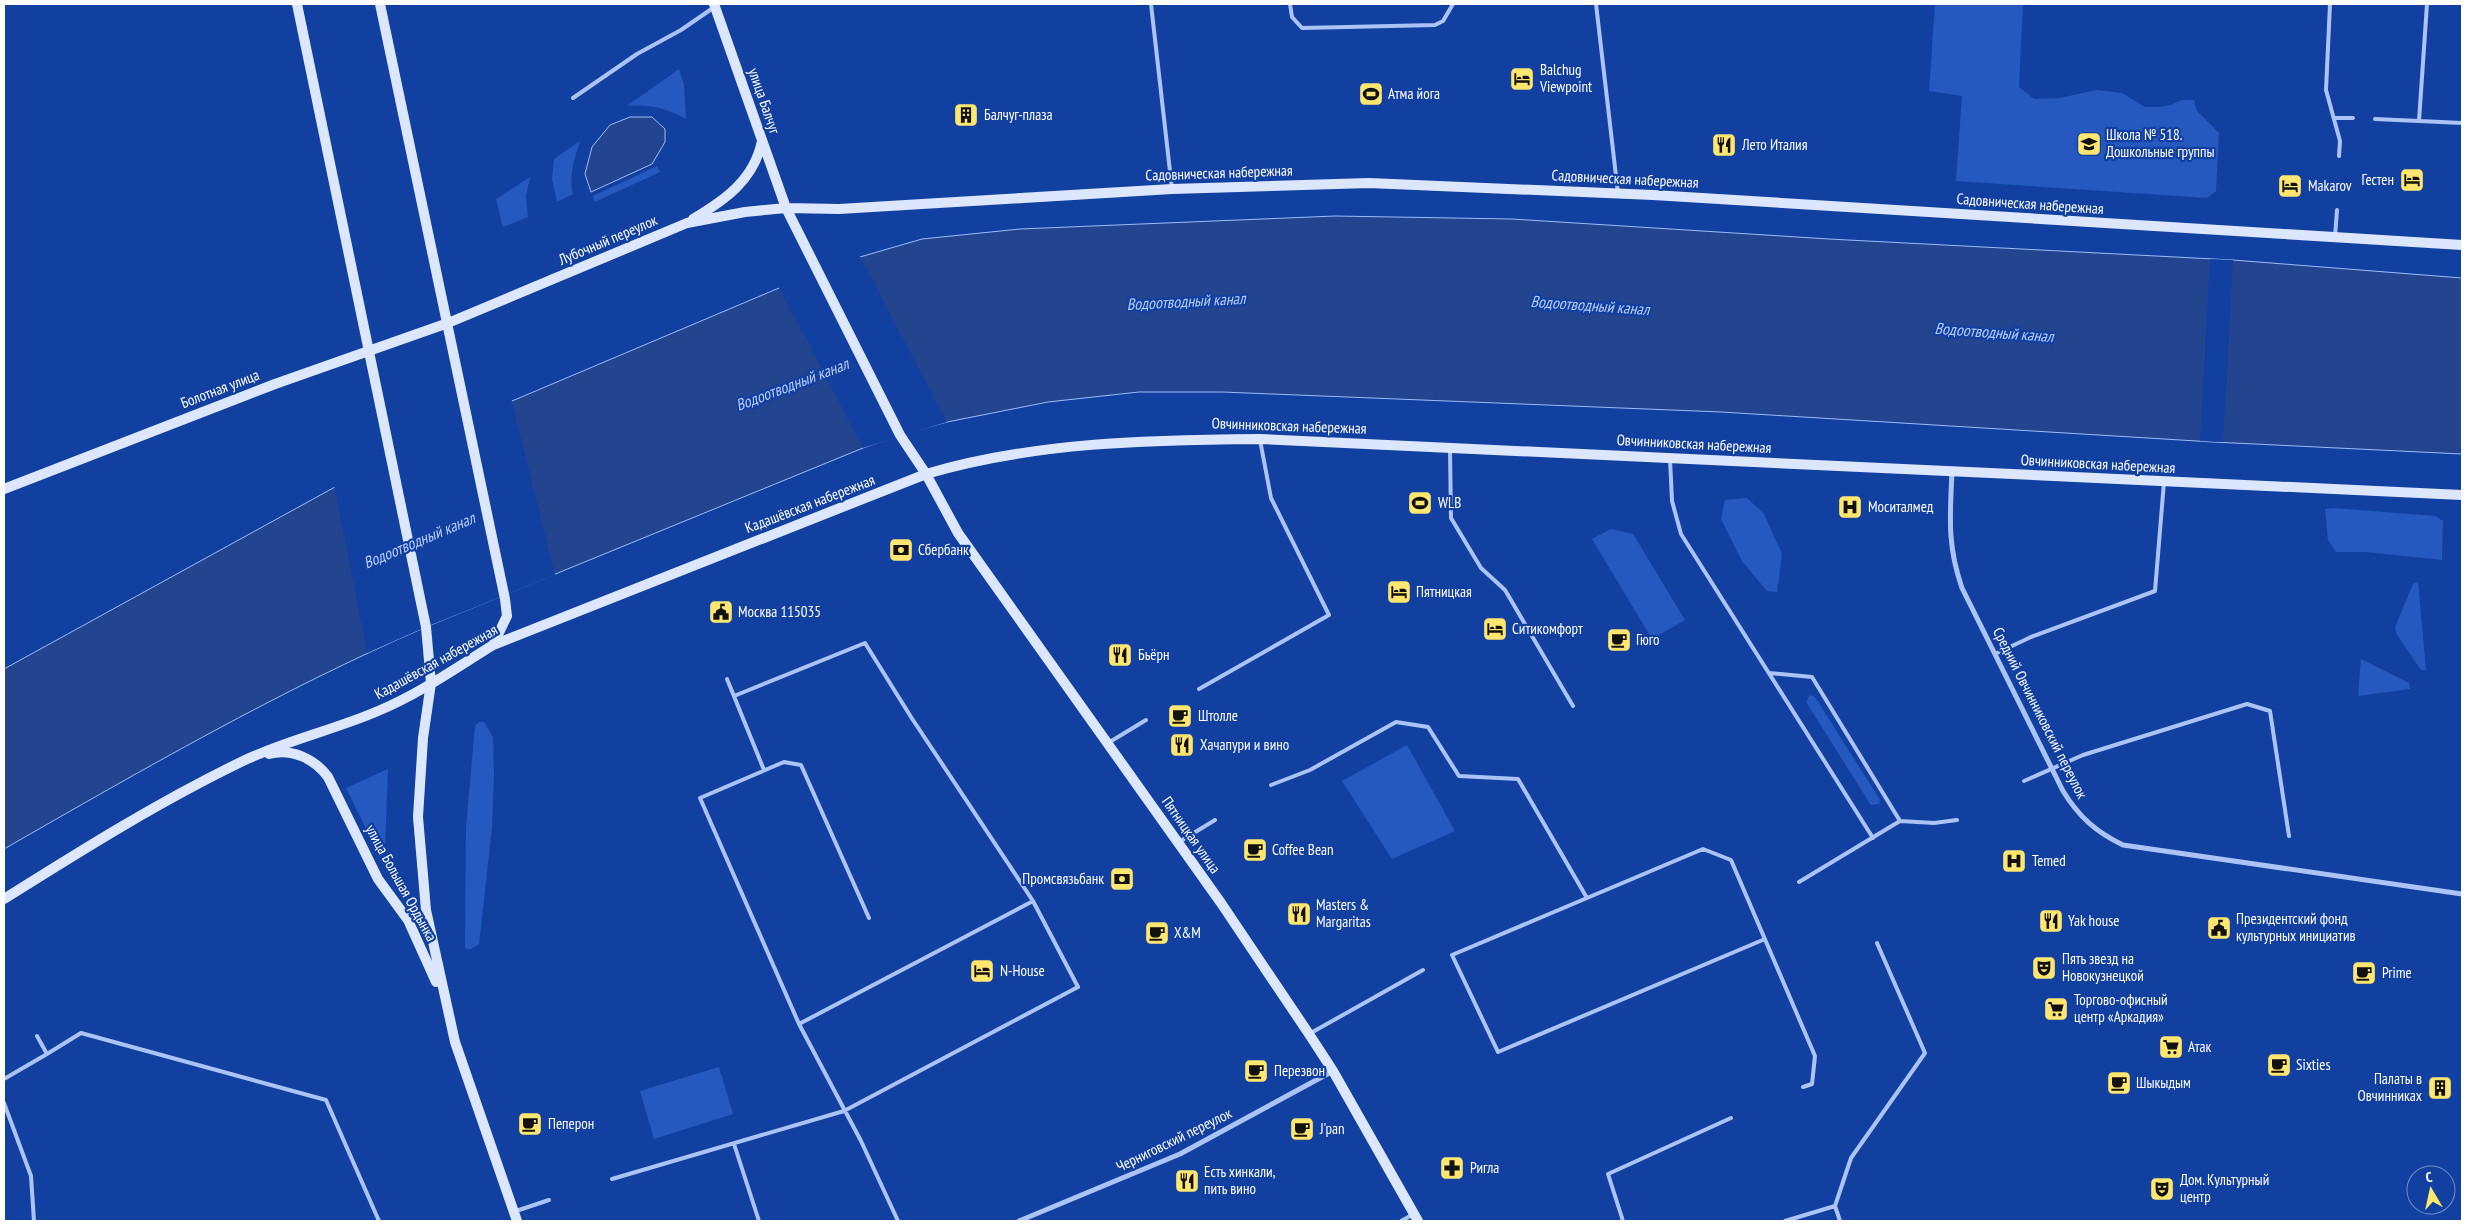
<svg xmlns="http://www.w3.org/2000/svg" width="2466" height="1225" font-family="'PT Sans Narrow',sans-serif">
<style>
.green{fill:#2559c0}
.water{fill:#234590;stroke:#9dbdf8}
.pier{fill:#1240a1}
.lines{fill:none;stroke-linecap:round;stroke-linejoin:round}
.lane{stroke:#abc4f5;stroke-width:4}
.street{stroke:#abc4f5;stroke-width:5}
.secondary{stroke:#dce7fe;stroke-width:10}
.labels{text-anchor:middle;stroke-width:4.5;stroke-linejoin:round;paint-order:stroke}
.poi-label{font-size:15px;fill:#fff;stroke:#1240a1;text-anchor:start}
.street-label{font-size:15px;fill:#fff;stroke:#1240a1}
.water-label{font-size:16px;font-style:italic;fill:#b8cffb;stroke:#1240a1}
</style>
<rect width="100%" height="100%" fill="#1240a1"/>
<path class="green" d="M 1935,4 L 2023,4 L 2019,87 L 2034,99 L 2060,98 L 2096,90 L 2122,93 L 2145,107 L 2159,107 L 2171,105 L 2182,100 L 2194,100 L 2197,111 L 2219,133 L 2216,191 L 2207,198 L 1956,181 L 1962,96 L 1929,91 Z
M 679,69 L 684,85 L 686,119 C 666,108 650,104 627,106 Z
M 580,141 C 575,157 568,177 573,194 L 557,202 L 552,179 L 554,159 Z
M 657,166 L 660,172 L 595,202 L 593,196 Z
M 530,177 L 526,196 L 528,217 L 503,227 L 496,199 Z
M 1747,498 L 1764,514 L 1782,554 L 1777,592 L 1767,591 L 1742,561 L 1721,519 L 1725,500 Z
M 2333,508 L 2435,516 L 2443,521 L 2442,560 L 2366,552 L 2336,552 L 2328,540 L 2325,509 Z
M 1611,529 L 1633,534 L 1685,620 L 1652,639 L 1592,539 Z
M 2418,582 L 2426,670 L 2421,670 L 2397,635 L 2395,627 L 2413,584 Z
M 2361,659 L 2409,683 L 2410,689 L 2358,696 Z
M 1810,695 L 1815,697 L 1880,800 L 1879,804 L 1871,805 L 1806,702 Z
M 479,722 L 484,722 L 493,737 L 494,775 L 492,827 L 479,944 L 471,949 L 466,949 L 465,945 L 466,828 L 475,726 Z
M 1407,745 L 1455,831 L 1392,859 L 1342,781 Z
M 388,769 L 385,850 L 378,852 L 346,788 Z
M 719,1067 L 733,1114 L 654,1139 L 640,1091 Z"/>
<path class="water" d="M 630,117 L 652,117 L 665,129 L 665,142 L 652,164 L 591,192 L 585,174 L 592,147 L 610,125 Z
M 1335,216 L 1512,219 L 1829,239 L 2233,260 L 2462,278 L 2462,454 L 2213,442 L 1721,412 L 1222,392 L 1139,392 L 1048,402 L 947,422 L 900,435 L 863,448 L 426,627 C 280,690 142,770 4,849 L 4,669 L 335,487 L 512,401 L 779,288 L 860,257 L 922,239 L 1020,229 Z"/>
<path class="pier" d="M 859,255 L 947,422 L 863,448 L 778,286 Z
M 2210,259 L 2233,260 L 2223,442 L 2200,441 Z
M 511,398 L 555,575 L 426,627 L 367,653 L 334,485 Z"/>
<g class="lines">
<path class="lane" d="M 1151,4 L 1172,189
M 1290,4 L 1292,17 L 1302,28 L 1435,25 L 1443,21 L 1453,4
M 1596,4 L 1618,193
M 2330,4 L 2326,90 L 2340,141 L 2339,156
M 2427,4 L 2419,121 L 2462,123
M 573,98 L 637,54 L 681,30 L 713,8
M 2334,118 L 2353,118
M 2375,119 L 2419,121
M 2335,237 L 2337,210
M 1450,450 L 1451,518 L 1481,568 L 1505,590 L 1573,706
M 1670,459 L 1672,501 L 1681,534 L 1873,838
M 1995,654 L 2031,637 L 2155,591 L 2164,482
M 1769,673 L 1812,677 L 1900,821 L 1934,823 L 1957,820
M 727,679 L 764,770
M 1199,689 L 1329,615 L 1271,498 L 1260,440
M 734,696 L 865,643 L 911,717 L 1033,901
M 1108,743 L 1146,720
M 2024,781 L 2083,755 L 2247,704 L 2270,711 L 2289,836
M 1271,785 L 1310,770 L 1396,722 L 1428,727 L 1459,776 L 1518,779 L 1587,898 L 1703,849 L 1731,860 L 1815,1056 L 1812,1084 L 1803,1087
M 1179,842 L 1215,820
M 1799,882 L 1900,821
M 1587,898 L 1452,955 L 1498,1052 L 1765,939
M 869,918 L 801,765 L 784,762 L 700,798 L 799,1024 L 861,1141 L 898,1221
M 1309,1034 L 1423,970
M 37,1036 L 47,1054 L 81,1033 L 326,1100 L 379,1221
M 4,1079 L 47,1054
M 4,1103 L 31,1176 L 34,1221
M 734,1144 L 759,1221
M 612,1179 L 844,1111 L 1078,987 L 1033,901 L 799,1024
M 1835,1206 L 1851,1158 L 1925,1053 L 1877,943
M 516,1211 L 549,1200
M 1401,1221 L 1412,1215
M 1623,1221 L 1608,1174 L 1731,1118
M 1785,1221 L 1835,1206 L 1840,1221"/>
<path class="street" d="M 1952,472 C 1950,516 1947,545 1962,588 L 2063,791 C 2079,817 2096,832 2123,845 L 2462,894
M 1019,1221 L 1180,1154 L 1333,1071"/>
<path class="secondary" d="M 297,4 L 426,627 L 431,683 L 423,738 L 418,817 L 426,910 L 455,1042 L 517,1221
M 380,4 L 505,599 L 507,616 L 493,645
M 714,4 L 786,208 L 900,435 L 926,474 L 958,533 L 1221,903 L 1309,1034 L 1333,1071 L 1418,1221
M 693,219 C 725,200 754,180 762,141
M 4,489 L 275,384 L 448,323 L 687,223 L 745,212 L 786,208 L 839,209 L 1172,189 L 1369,183 L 1653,195 L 2462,245
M 269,754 C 292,748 315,759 328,777 L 378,879 L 408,920 L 436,982
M 4,899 C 82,850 160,801 243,761 C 287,740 334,730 378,711 C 419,694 456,668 493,645 L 926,474 C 1035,442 1147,440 1260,439 L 2462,495"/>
</g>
<defs>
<symbol id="hotel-square" viewBox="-11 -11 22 22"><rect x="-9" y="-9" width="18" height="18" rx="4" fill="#ffe66f" stroke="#1240a1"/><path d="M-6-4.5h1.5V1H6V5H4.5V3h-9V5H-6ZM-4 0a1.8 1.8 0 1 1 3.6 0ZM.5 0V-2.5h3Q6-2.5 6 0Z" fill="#111"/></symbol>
<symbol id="stadium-square" viewBox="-11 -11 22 22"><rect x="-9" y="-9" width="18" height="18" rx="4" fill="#ffe66f" stroke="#1240a1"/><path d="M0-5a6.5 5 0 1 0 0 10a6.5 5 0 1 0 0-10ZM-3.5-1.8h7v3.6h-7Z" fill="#111"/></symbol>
<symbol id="building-square" viewBox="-11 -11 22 22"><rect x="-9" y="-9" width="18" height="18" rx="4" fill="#ffe66f" stroke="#1240a1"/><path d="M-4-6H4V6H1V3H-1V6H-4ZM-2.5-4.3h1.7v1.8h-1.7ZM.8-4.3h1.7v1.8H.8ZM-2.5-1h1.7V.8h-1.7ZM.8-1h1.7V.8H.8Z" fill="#111"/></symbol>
<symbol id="school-square" viewBox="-11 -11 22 22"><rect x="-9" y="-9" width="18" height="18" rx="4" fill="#ffe66f" stroke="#1240a1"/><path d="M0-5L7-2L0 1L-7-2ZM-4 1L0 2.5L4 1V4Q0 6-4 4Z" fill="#111"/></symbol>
<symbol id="restaurant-square" viewBox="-11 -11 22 22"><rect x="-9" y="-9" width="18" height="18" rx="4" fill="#ffe66f" stroke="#1240a1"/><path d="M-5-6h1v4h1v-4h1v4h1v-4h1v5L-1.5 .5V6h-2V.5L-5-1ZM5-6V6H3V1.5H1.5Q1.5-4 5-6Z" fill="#111"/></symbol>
<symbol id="hospital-square" viewBox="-11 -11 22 22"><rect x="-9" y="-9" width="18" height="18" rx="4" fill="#ffe66f" stroke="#1240a1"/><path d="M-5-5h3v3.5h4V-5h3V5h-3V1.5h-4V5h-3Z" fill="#111"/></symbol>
<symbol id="bank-square" viewBox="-11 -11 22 22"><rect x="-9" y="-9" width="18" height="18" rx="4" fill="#ffe66f" stroke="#1240a1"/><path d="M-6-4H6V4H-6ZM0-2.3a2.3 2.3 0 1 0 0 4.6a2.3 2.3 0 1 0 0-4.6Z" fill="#111"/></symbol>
<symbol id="civic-square" viewBox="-11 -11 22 22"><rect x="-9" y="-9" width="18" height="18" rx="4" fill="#ffe66f" stroke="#1240a1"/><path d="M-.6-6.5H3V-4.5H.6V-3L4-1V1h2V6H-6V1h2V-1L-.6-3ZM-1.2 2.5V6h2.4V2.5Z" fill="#111"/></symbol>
<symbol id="cafe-square" viewBox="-11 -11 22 22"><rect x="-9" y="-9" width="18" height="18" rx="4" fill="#ffe66f" stroke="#1240a1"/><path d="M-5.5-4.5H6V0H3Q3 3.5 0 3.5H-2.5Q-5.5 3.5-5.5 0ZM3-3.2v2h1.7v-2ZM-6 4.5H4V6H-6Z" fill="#111"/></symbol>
<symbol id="theatre-square" viewBox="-11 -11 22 22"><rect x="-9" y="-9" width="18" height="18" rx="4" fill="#ffe66f" stroke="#1240a1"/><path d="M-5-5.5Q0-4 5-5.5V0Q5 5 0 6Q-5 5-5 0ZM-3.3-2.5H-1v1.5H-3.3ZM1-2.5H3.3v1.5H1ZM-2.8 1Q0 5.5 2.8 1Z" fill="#111"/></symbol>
<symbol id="supermarket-square" viewBox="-11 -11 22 22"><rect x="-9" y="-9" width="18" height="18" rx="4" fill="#ffe66f" stroke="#1240a1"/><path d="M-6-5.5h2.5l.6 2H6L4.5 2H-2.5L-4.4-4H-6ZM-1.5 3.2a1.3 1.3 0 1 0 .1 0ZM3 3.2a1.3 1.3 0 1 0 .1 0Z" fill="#111"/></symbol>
<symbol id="pharmacy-square" viewBox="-11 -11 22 22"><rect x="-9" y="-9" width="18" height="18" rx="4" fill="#ffe66f" stroke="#1240a1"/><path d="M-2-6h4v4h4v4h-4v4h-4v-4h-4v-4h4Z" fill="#111"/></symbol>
</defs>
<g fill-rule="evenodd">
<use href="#hotel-square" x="1508" y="65" width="28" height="28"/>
<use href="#stadium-square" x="1357" y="80" width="28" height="28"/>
<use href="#building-square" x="952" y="101" width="28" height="28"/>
<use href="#school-square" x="2075" y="130" width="28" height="28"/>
<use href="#restaurant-square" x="1710" y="131" width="28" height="28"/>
<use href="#hotel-square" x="2398" y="166" width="28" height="28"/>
<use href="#hotel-square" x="2276" y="172" width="28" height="28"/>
<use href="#stadium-square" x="1406" y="489" width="28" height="28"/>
<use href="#hospital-square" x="1836" y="493" width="28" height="28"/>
<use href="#bank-square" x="887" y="536" width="28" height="28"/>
<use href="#hotel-square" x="1385" y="578" width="28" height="28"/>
<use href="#civic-square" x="707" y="598" width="28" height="28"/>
<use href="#hotel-square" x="1481" y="615" width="28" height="28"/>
<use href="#cafe-square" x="1605" y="626" width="28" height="28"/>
<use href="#restaurant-square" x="1106" y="641" width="28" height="28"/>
<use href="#cafe-square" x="1166" y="702" width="28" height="28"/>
<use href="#restaurant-square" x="1168" y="731" width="28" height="28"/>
<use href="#cafe-square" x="1241" y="836" width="28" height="28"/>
<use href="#hospital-square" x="2000" y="847" width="28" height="28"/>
<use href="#bank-square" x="1108" y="865" width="28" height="28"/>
<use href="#restaurant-square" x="1285" y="900" width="28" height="28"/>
<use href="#restaurant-square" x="2037" y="907" width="28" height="28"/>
<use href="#civic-square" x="2205" y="914" width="28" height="28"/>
<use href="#cafe-square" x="1143" y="919" width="28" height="28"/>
<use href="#theatre-square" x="2030" y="954" width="28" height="28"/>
<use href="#hotel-square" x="968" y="957" width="28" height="28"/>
<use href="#cafe-square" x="2350" y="959" width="28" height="28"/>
<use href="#supermarket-square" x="2042" y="995" width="28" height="28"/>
<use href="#supermarket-square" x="2157" y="1033" width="28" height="28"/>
<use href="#cafe-square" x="2265" y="1051" width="28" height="28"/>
<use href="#cafe-square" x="1242" y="1057" width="28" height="28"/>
<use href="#cafe-square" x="2105" y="1069" width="28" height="28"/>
<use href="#building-square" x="2426" y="1074" width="28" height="28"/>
<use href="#cafe-square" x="516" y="1110" width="28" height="28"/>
<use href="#cafe-square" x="1288" y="1115" width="28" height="28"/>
<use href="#pharmacy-square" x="1438" y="1154" width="28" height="28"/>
<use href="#restaurant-square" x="1173" y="1167" width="28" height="28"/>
<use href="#theatre-square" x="2148" y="1175" width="28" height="28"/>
</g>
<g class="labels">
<g class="poi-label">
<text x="1540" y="75">Balchug<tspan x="1540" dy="17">Viewpoint</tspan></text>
<text x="1388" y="99">Атма йога</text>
<text x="984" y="120">Балчуг-плаза</text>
<text x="2106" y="140">Школа № 518.<tspan x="2106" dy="17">Дошкольные группы</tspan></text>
<text x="1742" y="150">Лето Италия</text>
<text x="2394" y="185" text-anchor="end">Гестен</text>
<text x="2308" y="191">Makarov</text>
<text x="1438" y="508">WLB</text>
<text x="1868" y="512">Моситалмед</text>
<text x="918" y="555">Сбербанк</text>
<text x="1416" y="597">Пятницкая</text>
<text x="738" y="617">Москва 115035</text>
<text x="1512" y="634">Ситикомфорт</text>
<text x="1636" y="645">Гюго</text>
<text x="1138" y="660">Бьёрн</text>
<text x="1198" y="721">Штолле</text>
<text x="1200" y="750">Хачапури и вино</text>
<text x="1272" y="855">Coffee Bean</text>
<text x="2032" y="866">Temed</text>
<text x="1104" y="884" text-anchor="end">Промсвязьбанк</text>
<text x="1316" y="910">Masters &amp;<tspan x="1316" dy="17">Margaritas</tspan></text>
<text x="2236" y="924">Президентский фонд<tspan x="2236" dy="17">культурных инициатив</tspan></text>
<text x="2068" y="926">Yak house</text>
<text x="1174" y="938">Х&amp;М</text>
<text x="2062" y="964">Пять звезд на<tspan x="2062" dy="17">Новокузнецкой</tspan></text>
<text x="1000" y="976">N-House</text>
<text x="2382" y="978">Prime</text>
<text x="2074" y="1005">Торгово-офисный<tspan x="2074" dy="17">центр «Аркадия»</tspan></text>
<text x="2188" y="1052">Атак</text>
<text x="2296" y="1070">Sixties</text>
<text x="1274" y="1076">Перезвон</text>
<text x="2422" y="1084" text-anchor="end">Палаты в<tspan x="2422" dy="17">Овчинниках</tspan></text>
<text x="2136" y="1088">Шыкыдым</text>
<text x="548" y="1129">Пеперон</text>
<text x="1320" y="1134">J'pan</text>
<text x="1470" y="1173">Ригла</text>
<text x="1204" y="1177">Есть хинкали,<tspan x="1204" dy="17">пить вино</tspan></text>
<text x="2180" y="1185">Дом. Культурный<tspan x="2180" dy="17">центр</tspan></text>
</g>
<g class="street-label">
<text transform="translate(764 101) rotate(71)" y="5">улица Балчуг</text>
<text transform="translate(1219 173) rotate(-2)" y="5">Садовническая набережная</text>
<text transform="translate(1625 179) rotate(3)" y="5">Садовническая набережная</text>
<text transform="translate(2030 204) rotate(4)" y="5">Садовническая набережная</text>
<text transform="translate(608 240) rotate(-23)" y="5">Лубочный переулок</text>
<text transform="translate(220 389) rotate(-21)" y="5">Болотная улица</text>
<text transform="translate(1289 426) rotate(2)" y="5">Овчинниковская набережная</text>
<text transform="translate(1694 444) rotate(3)" y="5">Овчинниковская набережная</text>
<text transform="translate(2098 464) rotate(3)" y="5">Овчинниковская набережная</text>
<text transform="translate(810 504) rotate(-21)" y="5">Кадашёвская набережная</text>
<text transform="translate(436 662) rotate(-29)" y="5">Кадашёвская набережная</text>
<text transform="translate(2040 713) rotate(63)" y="5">Средний Овчинниковский переулок</text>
<text transform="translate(1191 835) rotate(55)" y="5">Пятницкая улица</text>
<text transform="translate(401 883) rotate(61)" y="5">улица Большая Ордынка</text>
<text transform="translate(1174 1140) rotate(-26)" y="5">Черниговский переулок</text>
</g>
<g class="water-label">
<text transform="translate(1186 301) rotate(-3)" y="6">Водоотводный канал</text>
<text transform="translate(1590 305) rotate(4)" y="6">Водоотводный канал</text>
<text transform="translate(1994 332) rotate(4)" y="6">Водоотводный канал</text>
<text transform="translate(792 384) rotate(-21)" y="6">Водоотводный канал</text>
<text transform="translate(419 540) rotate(-23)" y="6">Водоотводный канал</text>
</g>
</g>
<rect width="2466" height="1225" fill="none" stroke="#ffffff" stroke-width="10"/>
<g transform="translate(2431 1190) rotate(351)"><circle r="24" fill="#1240a1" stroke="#718cc7"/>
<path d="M0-4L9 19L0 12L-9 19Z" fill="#ffe66f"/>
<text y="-8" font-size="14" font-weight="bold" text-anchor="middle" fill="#ffffff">С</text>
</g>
</svg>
